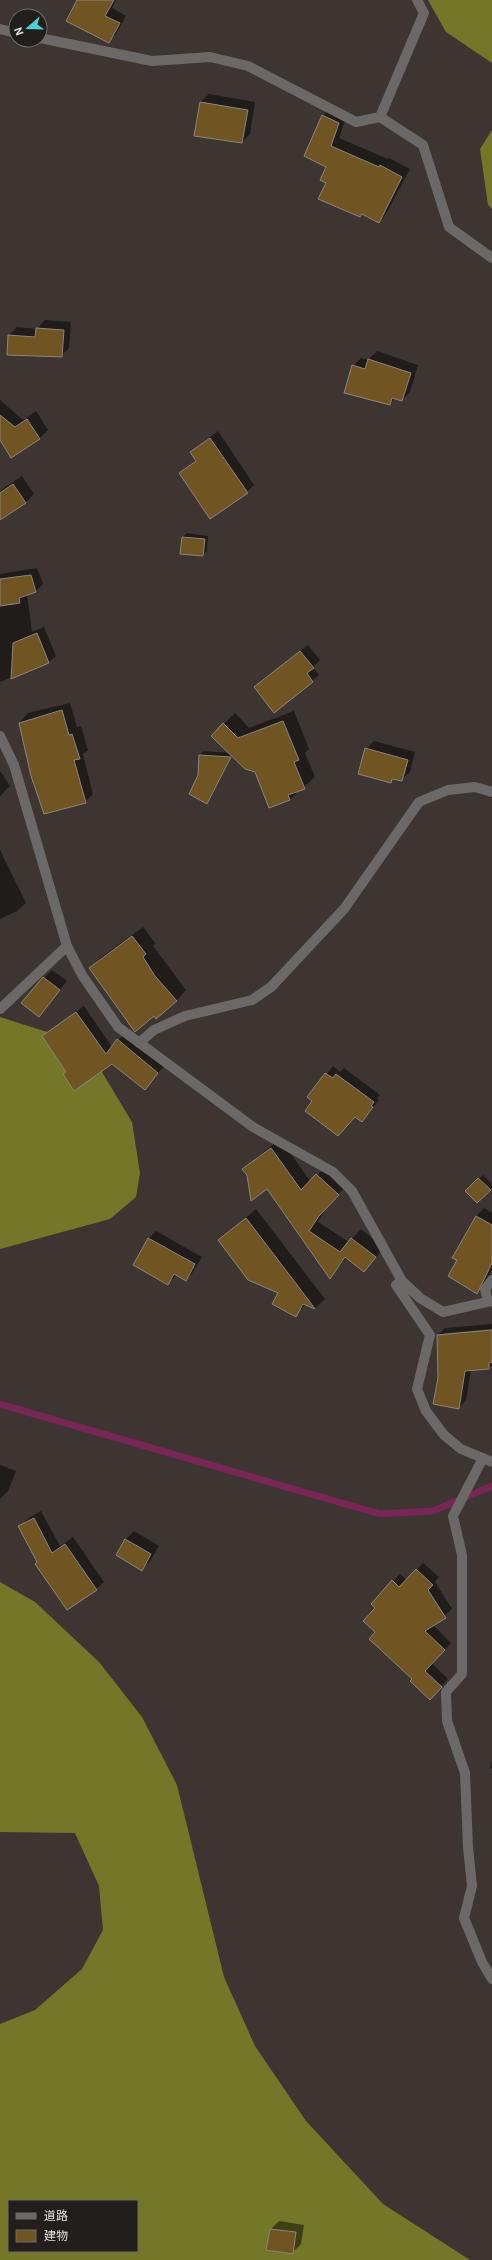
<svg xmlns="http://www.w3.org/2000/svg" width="492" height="2260" font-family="Overpass,'Noto Sans JP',sans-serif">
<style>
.forest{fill:#757728;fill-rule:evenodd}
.shadow{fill:#0007}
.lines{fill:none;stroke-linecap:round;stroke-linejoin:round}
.stream{stroke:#782656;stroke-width:7}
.building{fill:#705523;stroke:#8a857e}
.minor{stroke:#6c6868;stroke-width:10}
</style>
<rect width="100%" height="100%" fill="#3c3532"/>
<path class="forest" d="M 428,0 L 492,0 L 492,63 L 446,32 Z
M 492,130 L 492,209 L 488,205 L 480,149 Z
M 0,1017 L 69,1039 L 102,1072 L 132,1122 L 140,1173 L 136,1197 L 110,1219 L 0,1249 Z
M 0,1582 L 35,1602 L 99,1662 L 142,1717 L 177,1785 L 224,1977 L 255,2046 L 306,2121 L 383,2204 L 470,2260 L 0,2260 L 0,2024 L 35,2010 L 82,1969 L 103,1930 L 99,1886 L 75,1833 L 0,1832 ZM 9,2201 L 137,2201 L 137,2251 L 9,2251 Z"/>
<path class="shadow" d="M 78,0 L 116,0 L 112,8 L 126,16 L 116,34 L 109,41 Z
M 209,94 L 255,102 L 250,134 L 242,142 L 195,135 L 200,102 Z
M 331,107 L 347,115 L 339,138 L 388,159 L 389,158 L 410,169 L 386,214 L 379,222 L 362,214 L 360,216 L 327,182 L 327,166 L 305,156 L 323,115 Z
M 45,320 L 71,322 L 69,348 L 61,356 L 9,335 L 17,327 L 37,329 Z
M 377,351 L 418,365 L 410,392 L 402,400 L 395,398 L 390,404 L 353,366 L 361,358 L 368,360 Z
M 0,400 L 23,420 L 36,411 L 48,430 L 40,438 L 11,456 L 0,439 Z
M 218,431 L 254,485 L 247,492 L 180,473 L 196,460 L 191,452 Z
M 22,476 L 34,494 L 26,502 L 0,519 L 0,491 Z
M 187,533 L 208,536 L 207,551 L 203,555 L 183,537 Z
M 37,568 L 43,584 L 36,591 L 27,594 L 32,632 L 44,627 L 56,656 L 49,662 L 0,682 L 0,574 Z
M 308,645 L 320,660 L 313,667 L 319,675 L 274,712 L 255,687 Z
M 70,703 L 77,727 L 81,726 L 88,750 L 83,754 L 93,794 L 85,802 L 32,775 L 20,722 L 28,713 Z
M 294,711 L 309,749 L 305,753 L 315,777 L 290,799 L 269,807 L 256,771 L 232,755 L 211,798 L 207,802 L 199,775 L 200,755 L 204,751 L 230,753 L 212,736 L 235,713 L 249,728 Z
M 374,741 L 415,752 L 410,772 L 401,780 L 394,778 L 391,782 L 366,749 Z
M 0,771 L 10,786 L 0,796 Z
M 0,850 L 26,903 L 17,911 L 0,919 Z
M 143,927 L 155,943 L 153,946 L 186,990 L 176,1001 L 90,969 L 100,958 Z
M 52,970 L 67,981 L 39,1015 L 44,978 Z
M 84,1006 L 112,1047 L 125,1033 L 164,1066 L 145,1089 L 113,1063 L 43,1036 Z
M 333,1066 L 340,1072 L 344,1068 L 380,1095 L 377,1098 L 379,1100 L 362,1121 L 355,1116 L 313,1101 L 308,1097 Z
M 280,1139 L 311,1182 L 326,1166 L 347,1185 L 328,1205 L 318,1222 L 349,1242 L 361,1229 L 384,1248 L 364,1271 L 347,1257 L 330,1278 L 267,1187 L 248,1174 L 243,1169 Z
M 483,1175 L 492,1184 L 492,1188 L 477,1202 L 466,1191 Z
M 484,1208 L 492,1213 L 492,1270 L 486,1281 L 478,1289 L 459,1260 L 453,1257 L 476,1216 Z
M 256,1209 L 325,1299 L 315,1308 L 306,1304 L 295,1316 L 279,1293 L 219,1240 Z
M 156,1231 L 202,1257 L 193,1272 L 186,1280 L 177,1274 L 168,1284 L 134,1265 L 149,1238 Z
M 492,1324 L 492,1329 L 444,1333 L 444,1335 L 492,1331 L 492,1365 L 489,1368 L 471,1370 L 466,1400 L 459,1408 L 439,1378 L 438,1335 L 445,1328 Z
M 0,1465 L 16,1471 L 8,1491 L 0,1499 Z
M 41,1511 L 60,1546 L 73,1537 L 104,1582 L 96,1589 L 38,1562 L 22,1525 L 30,1517 Z
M 134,1531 L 159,1546 L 150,1561 L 142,1569 L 117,1555 L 126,1539 Z
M 423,1563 L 439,1577 L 435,1582 L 452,1609 L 433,1625 L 451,1643 L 432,1663 L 448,1679 L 437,1691 L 413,1679 L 376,1632 L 377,1608 L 372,1604 L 400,1574 L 407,1580 Z
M 492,1760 L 492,1769 L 490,1768 Z
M 279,2221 L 304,2225 L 301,2244 L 292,2253 L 268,2249 L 271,2229 Z"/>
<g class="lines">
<path class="stream" d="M 0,1404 L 380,1514 L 433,1511 L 492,1486"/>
</g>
<path class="building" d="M 77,0 L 114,0 L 105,16 L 120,23 L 109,43 L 66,21 Z
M 200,102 L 248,110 L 242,143 L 194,136 Z
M 322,115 L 339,123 L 331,146 L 379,167 L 380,165 L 402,177 L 379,223 L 362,214 L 360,217 L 318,199 L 326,183 L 320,180 L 326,167 L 304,156 Z
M 36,328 L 64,330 L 62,357 L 7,355 L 8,335 L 35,337 Z
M 368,359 L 411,373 L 402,401 L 392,398 L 390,405 L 344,393 L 352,365 L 365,369 Z
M 0,415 L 15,427 L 27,419 L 40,439 L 11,458 L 0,440 Z
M 210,438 L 248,493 L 210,519 L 179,473 L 196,461 L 190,452 Z
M 13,484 L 26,503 L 0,520 L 0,493 Z
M 182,537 L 205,539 L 203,556 L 180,554 Z
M 31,575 L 36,592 L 19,598 L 20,603 L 0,606 L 0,579 Z
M 37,633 L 49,663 L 11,679 L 13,643 Z
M 300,651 L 314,668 L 307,673 L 313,682 L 274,713 L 254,687 Z
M 62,710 L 69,735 L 72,734 L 80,759 L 74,760 L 86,803 L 44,814 L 31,776 L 19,723 Z
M 283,721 L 299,760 L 294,762 L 305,789 L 288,795 L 290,800 L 269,808 L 255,772 L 245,769 L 211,736 L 223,723 L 238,738 Z
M 365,748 L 408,760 L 402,781 L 392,779 L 391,783 L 358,774 Z
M 199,755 L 231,757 L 207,804 L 189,794 L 198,775 Z
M 132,936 L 146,954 L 143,957 L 155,976 L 177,1001 L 156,1019 L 154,1016 L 135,1032 L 89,968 Z
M 43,977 L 60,990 L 39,1017 L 21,1003 Z
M 76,1012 L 106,1054 L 117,1039 L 158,1073 L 145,1090 L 112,1064 L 74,1091 L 63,1074 L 66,1072 L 42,1036 Z
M 325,1073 L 333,1078 L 336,1074 L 374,1102 L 371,1106 L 373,1107 L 362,1122 L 355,1117 L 338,1136 L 305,1111 L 312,1101 L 307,1097 Z
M 271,1148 L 301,1190 L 316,1174 L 339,1195 L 319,1216 L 309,1231 L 340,1252 L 351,1238 L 376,1257 L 364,1272 L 345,1257 L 330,1279 L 267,1189 L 251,1201 L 247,1175 L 242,1169 Z
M 478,1178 L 491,1190 L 477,1203 L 465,1191 Z
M 476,1216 L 492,1225 L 492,1263 L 477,1294 L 448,1276 L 457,1260 L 452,1258 Z
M 246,1218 L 307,1298 L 315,1309 L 303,1304 L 296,1317 L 272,1304 L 278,1293 L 248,1280 L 218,1240 Z
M 148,1238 L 195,1264 L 186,1281 L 174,1274 L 168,1285 L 133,1265 Z
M 492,1330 L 492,1362 L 489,1363 L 489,1369 L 465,1371 L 459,1409 L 433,1404 L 438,1378 L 437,1335 Z
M 34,1518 L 52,1553 L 65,1544 L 97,1590 L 67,1610 L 35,1564 L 37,1562 L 18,1526 Z
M 125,1539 L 151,1554 L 142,1571 L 116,1555 Z
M 416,1569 L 433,1585 L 428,1590 L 446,1618 L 425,1631 L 445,1650 L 425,1671 L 442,1687 L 430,1700 L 410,1681 L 412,1679 L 369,1639 L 375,1632 L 363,1621 L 375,1608 L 371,1604 L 392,1580 L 399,1587 Z
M 270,2229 L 296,2232 L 293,2254 L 266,2250 Z"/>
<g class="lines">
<path class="minor" d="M 0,29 L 16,33
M 40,38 L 152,61 L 210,57 L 248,66 L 356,122 L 380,117 L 424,13 L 417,0
M 380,117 L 423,145 L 449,227 L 492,258
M 0,736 L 14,765 L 67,946 L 82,975 L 118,1027 L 253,1127 L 333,1172 L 352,1191 L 402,1281 L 420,1298 L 443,1312 L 492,1301
M 0,1009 L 67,946
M 139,1043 L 154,1030 L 185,1016 L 252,1000 L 271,987 L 344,909 L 419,802 L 448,790 L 475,787 L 492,792
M 402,1281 L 396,1285 L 430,1335 L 417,1389 L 426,1411 L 444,1435 L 461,1449 L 492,1462
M 488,1301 L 485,1289 L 492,1280
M 483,1458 L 453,1516 L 462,1555 L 462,1674 L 446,1692 L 447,1721 L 465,1773 L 468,1847 L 472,1886 L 464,1918 L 482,1962 L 492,1979"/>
</g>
<rect x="8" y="2200" width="130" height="52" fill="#211e1c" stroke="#6f6c6a"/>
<rect x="16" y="2213" width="20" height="6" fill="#6c6868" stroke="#6f6c6a"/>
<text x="44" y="2220" font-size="12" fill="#e5e1df">道路</text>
<rect x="16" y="2230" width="20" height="12" fill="#705523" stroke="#6f6c6a"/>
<text x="44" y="2240" font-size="12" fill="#e5e1df">建物</text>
<g transform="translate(28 28) rotate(250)"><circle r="19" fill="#211e1c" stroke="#6f6c6a"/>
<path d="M0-3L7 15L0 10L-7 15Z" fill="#52ccd6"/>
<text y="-6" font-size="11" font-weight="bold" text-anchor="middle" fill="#e5e1df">N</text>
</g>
</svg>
